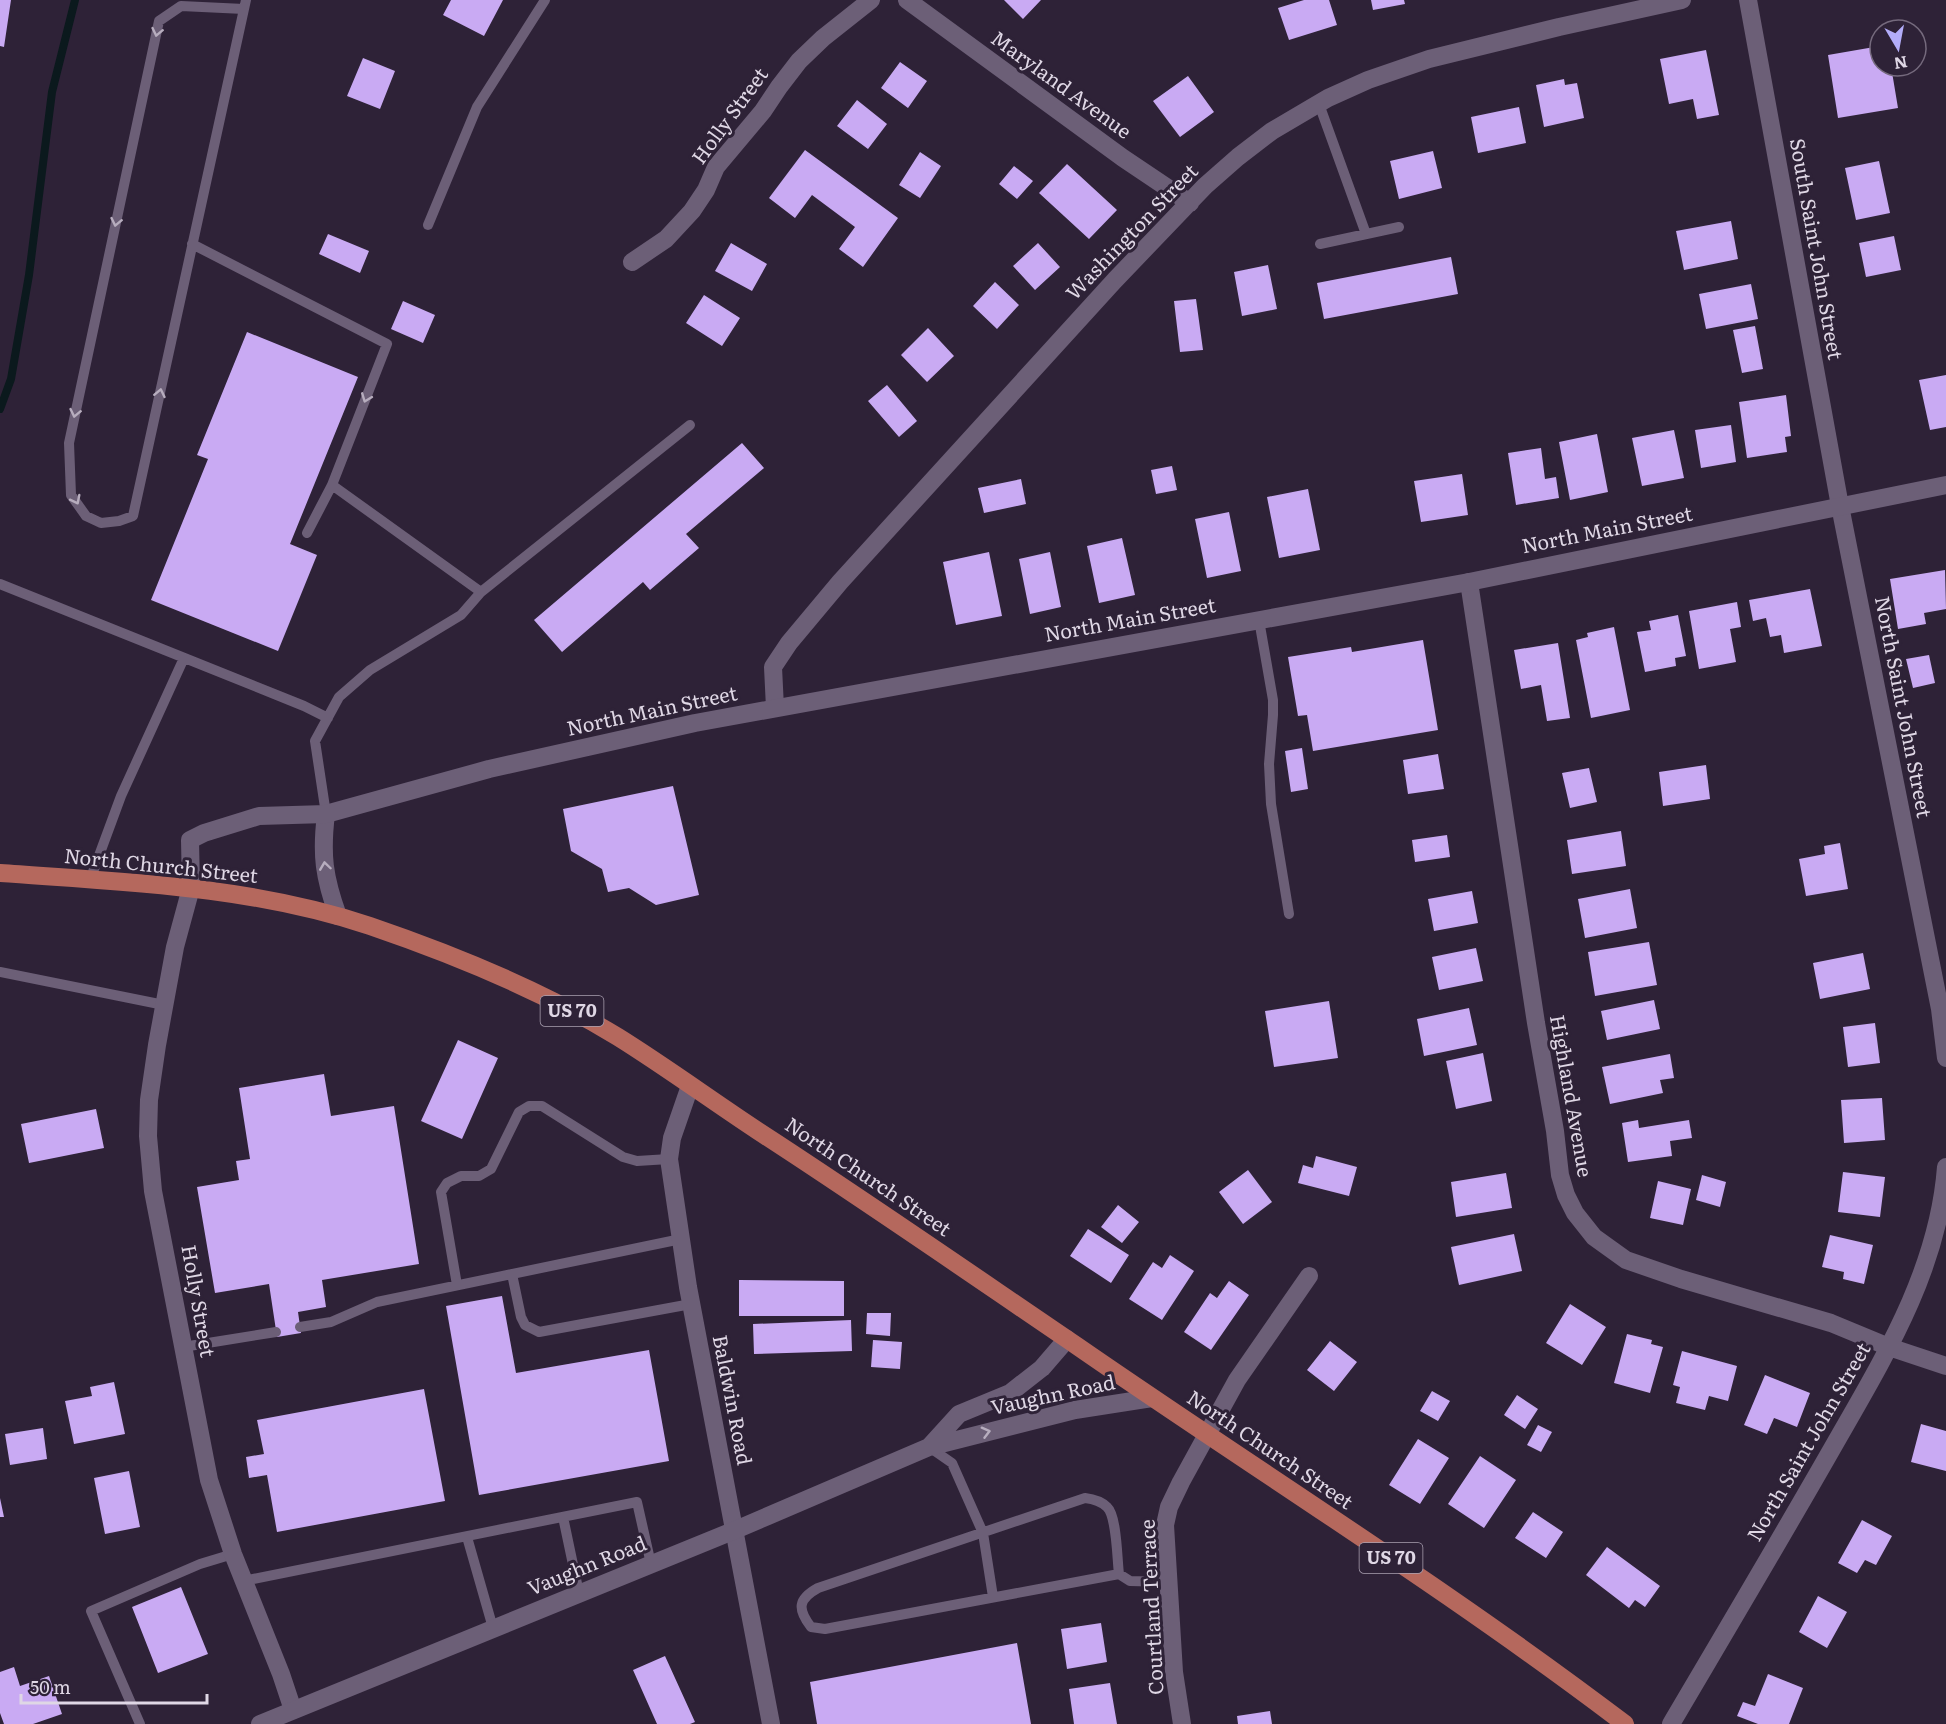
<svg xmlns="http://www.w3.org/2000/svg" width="1946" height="1724" font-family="Literata,serif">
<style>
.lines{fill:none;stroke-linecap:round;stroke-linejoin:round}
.stream{stroke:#0b191d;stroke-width:8}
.building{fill:#c9aaf3}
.service{stroke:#6c5f77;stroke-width:10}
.minor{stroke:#6c5f77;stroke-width:18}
.tertiary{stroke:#6c5f77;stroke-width:18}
.primary{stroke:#b5685d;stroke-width:18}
.oneway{stroke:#b7adbe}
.labels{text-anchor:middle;stroke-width:6;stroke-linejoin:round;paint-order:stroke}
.shield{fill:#2e2237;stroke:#aaa1b1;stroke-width:1.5}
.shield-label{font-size:18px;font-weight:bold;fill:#dfd7e5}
.street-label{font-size:20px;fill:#dfd7e5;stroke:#2e2237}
</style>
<rect width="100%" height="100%" fill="#2e2237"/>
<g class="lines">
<path class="stream" d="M 0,409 L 11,379 L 29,275 L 52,92 L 75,0"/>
</g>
<path class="building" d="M 0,0 L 11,0 L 4,47 L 0,46 Z
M 451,0 L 503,0 L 484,36 L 443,15 Z
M 1004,0 L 1041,0 L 1023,19 Z
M 1304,0 L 1329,0 L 1337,25 L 1289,40 L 1278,8 Z
M 1371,0 L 1404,0 L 1405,4 L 1373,10 Z
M 1880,46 L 1880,66 L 1891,66 L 1898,108 L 1838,118 L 1828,55 Z
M 1706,50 L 1719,115 L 1697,119 L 1693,99 L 1669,104 L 1660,59 Z
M 363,58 L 395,71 L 380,109 L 347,96 Z
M 900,62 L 927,81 L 908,108 L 881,88 Z
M 1188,76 L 1214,112 L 1180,137 L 1153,101 Z
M 1564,79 L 1565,85 L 1577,83 L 1584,118 L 1544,127 L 1536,85 Z
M 857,100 L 887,124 L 868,149 L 837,126 Z
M 1519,107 L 1526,143 L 1478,153 L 1471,117 Z
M 805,150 L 898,218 L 863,267 L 839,249 L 855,227 L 812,195 L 795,218 L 769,198 Z
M 1433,151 L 1442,188 L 1399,199 L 1390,161 Z
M 920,152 L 941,166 L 920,198 L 899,185 Z
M 1879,161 L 1890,213 L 1856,220 L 1845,168 Z
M 1067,164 L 1117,210 L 1089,239 L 1039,193 Z
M 1014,166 L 1033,181 L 1017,199 L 999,184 Z
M 1731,221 L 1738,259 L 1684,270 L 1676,231 Z
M 328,234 L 369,251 L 360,273 L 319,254 Z
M 1894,236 L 1901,270 L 1866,277 L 1859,243 Z
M 731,243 L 767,264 L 752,291 L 715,271 Z
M 1038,243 L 1060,267 L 1035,290 L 1013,266 Z
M 1451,257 L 1458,294 L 1324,319 L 1317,283 Z
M 1268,265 L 1277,309 L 1242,316 L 1234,272 Z
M 995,282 L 1019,305 L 997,329 L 973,306 Z
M 1751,284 L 1758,319 L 1706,329 L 1699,294 Z
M 704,295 L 740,318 L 722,346 L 686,323 Z
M 1196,299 L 1203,350 L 1180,352 L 1174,301 Z
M 403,301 L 435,315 L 423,343 L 391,329 Z
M 1755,326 L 1763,369 L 1742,373 L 1733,330 Z
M 928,328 L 954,356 L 927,382 L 901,355 Z
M 247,332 L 358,377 L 290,544 L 317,555 L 278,651 L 151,600 L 208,459 L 197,455 Z
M 1946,375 L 1946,427 L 1930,430 L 1919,380 Z
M 887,385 L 917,421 L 899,437 L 868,401 Z
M 1786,395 L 1791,436 L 1785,437 L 1787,452 L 1747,458 L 1739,402 Z
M 1731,425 L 1736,462 L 1701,468 L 1695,430 Z
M 1674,430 L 1684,478 L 1642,486 L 1632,438 Z
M 1597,434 L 1608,492 L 1570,500 L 1559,442 Z
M 742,443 L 764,468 L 686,534 L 699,548 L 650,590 L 643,582 L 562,652 L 534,620 Z
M 1541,448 L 1545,479 L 1556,477 L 1559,498 L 1516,505 L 1508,453 Z
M 1172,466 L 1177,490 L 1156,494 L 1151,470 Z
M 1462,474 L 1468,515 L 1421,522 L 1414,481 Z
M 1021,479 L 1026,504 L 984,513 L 978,488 Z
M 1308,489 L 1320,550 L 1279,558 L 1267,497 Z
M 1229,512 L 1241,571 L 1207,578 L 1195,519 Z
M 1122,538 L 1135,595 L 1099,603 L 1087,546 Z
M 989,552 L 1002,616 L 956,625 L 943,562 Z
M 1050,552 L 1061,607 L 1030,614 L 1019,559 Z
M 1945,570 L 1946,609 L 1924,613 L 1926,624 L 1898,629 L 1890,579 Z
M 1810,589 L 1822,646 L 1784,653 L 1781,635 L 1770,637 L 1766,618 L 1753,621 L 1749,600 Z
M 1737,602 L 1741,627 L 1730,629 L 1736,662 L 1699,669 L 1689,611 Z
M 1678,615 L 1686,656 L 1675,658 L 1676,666 L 1645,672 L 1637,632 L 1651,630 L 1649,621 Z
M 1614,627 L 1630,710 L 1591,718 L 1576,640 L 1588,637 L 1587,633 Z
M 1423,640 L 1438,730 L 1313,751 L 1307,715 L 1298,716 L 1288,657 L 1351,647 L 1352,652 Z
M 1558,643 L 1570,718 L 1547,721 L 1541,685 L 1521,689 L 1514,650 Z
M 1929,655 L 1935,683 L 1913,688 L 1906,659 Z
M 1302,748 L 1308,789 L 1291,792 L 1285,751 Z
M 1438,754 L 1444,789 L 1408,794 L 1403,760 Z
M 1706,765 L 1710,799 L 1663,806 L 1659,772 Z
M 1589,768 L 1597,802 L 1570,808 L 1562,773 Z
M 673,786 L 699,895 L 656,905 L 629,888 L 608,892 L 602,869 L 571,851 L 563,809 Z
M 1621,831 L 1626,866 L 1572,874 L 1567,840 Z
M 1447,835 L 1450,857 L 1415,862 L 1412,840 Z
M 1840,843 L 1848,889 L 1806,896 L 1799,859 L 1825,854 L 1824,846 Z
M 1630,889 L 1637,928 L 1585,938 L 1578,899 Z
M 1472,891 L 1478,923 L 1434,931 L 1428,899 Z
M 1649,942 L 1657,985 L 1595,996 L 1588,952 Z
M 1476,948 L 1483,981 L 1439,990 L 1432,957 Z
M 1863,953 L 1870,989 L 1820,999 L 1813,963 Z
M 1654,1000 L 1660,1029 L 1607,1040 L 1601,1011 Z
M 1329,1001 L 1338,1058 L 1274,1067 L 1265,1011 Z
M 1469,1008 L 1477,1045 L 1424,1056 L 1417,1019 Z
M 1875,1023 L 1880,1063 L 1848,1067 L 1843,1027 Z
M 458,1040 L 498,1058 L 462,1139 L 421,1121 Z
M 1483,1053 L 1492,1101 L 1456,1109 L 1446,1061 Z
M 1670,1054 L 1674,1078 L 1660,1080 L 1663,1093 L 1610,1104 L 1602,1067 Z
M 324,1074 L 331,1116 L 394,1106 L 419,1264 L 322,1280 L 326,1307 L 298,1312 L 301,1333 L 277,1337 L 269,1284 L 215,1293 L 197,1187 L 239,1180 L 236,1161 L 250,1159 L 239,1088 Z
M 1882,1098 L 1885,1140 L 1844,1143 L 1841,1100 Z
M 96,1109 L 104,1148 L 29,1163 L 21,1124 Z
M 1638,1120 L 1639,1128 L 1689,1120 L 1692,1138 L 1670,1141 L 1672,1156 L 1628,1162 L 1622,1123 Z
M 1316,1156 L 1357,1167 L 1349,1196 L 1298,1183 L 1303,1165 L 1313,1168 Z
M 1248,1170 L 1272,1202 L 1243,1224 L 1219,1192 Z
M 1843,1172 L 1885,1177 L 1880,1217 L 1838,1212 Z
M 1506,1173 L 1512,1208 L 1456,1217 L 1451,1182 Z
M 1702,1175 L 1726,1182 L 1720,1207 L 1696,1200 Z
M 1658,1181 L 1691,1189 L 1683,1225 L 1650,1218 Z
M 1118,1205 L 1139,1222 L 1122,1243 L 1101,1227 Z
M 1088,1229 L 1129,1255 L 1111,1283 L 1070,1256 Z
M 1514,1234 L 1522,1271 L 1459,1285 L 1451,1247 Z
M 1830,1235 L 1873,1245 L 1864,1284 L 1843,1279 L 1844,1272 L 1822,1267 Z
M 1170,1255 L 1194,1271 L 1162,1320 L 1129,1299 L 1153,1262 L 1162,1268 Z
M 739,1280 L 844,1281 L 844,1316 L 739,1316 Z
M 1229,1281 L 1249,1295 L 1211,1350 L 1184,1332 L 1210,1293 L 1217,1298 Z
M 502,1296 L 516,1373 L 649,1350 L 669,1461 L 479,1495 L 446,1306 Z
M 1570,1304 L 1606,1327 L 1582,1365 L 1546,1343 Z
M 867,1313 L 891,1313 L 890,1336 L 866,1334 Z
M 851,1320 L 852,1351 L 754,1354 L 753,1324 Z
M 1627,1334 L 1652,1340 L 1651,1344 L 1663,1347 L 1650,1393 L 1614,1383 Z
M 873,1340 L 902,1342 L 900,1369 L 871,1367 Z
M 1330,1341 L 1357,1362 L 1334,1391 L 1307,1370 Z
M 1682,1351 L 1737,1366 L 1728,1401 L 1709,1396 L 1705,1410 L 1676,1403 L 1680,1387 L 1673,1385 Z
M 1765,1375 L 1810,1393 L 1797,1427 L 1774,1418 L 1767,1434 L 1744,1425 Z
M 114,1382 L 125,1434 L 74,1444 L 65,1401 L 92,1396 L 90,1387 Z
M 424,1389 L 445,1501 L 277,1532 L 267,1475 L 249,1478 L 246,1457 L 264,1454 L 257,1420 Z
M 1432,1391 L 1450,1401 L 1438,1421 L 1420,1411 Z
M 1517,1395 L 1538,1409 L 1525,1429 L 1504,1415 Z
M 1921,1424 L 1946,1431 L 1946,1471 L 1911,1462 Z
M 1538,1425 L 1552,1432 L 1541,1452 L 1527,1445 Z
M 43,1428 L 47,1459 L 10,1465 L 5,1434 Z
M 1418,1439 L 1449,1458 L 1420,1504 L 1389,1485 Z
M 1480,1456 L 1516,1480 L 1484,1528 L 1448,1504 Z
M 129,1471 L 140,1527 L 105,1534 L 94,1478 Z
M 0,1498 L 4,1517 L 0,1517 Z
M 1533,1512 L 1563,1532 L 1546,1558 L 1515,1538 Z
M 1862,1520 L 1892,1536 L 1876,1565 L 1865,1560 L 1857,1573 L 1838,1563 Z
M 1607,1547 L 1660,1586 L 1645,1607 L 1635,1600 L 1629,1608 L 1586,1575 Z
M 181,1587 L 208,1654 L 158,1673 L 132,1607 Z
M 1818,1596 L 1847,1612 L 1827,1648 L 1799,1632 Z
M 1101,1623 L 1107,1662 L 1067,1669 L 1061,1629 Z
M 1017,1643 L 1031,1724 L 817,1724 L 810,1682 Z
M 665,1656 L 695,1722 L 690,1724 L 657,1724 L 633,1670 Z
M 14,1667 L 20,1686 L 49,1676 L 62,1714 L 33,1724 L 4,1724 L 0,1713 L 0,1672 Z
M 1768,1674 L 1803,1688 L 1789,1724 L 1758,1724 L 1737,1716 L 1743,1702 L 1755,1706 Z
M 1110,1683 L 1117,1724 L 1074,1724 L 1069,1689 Z
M 1270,1711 L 1272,1724 L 1238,1724 L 1237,1716 Z"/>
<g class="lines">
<path class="service" d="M 244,9 L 181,6 L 159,21 L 69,443 L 71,495 L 86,516 L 101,523 L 119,521 L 133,516 L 246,0
M 1319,104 L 1366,234
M 428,225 L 477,107 L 545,0
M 192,244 L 387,344 L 332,485 L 307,533
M 1320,244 L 1399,227
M 0,584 L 304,706 L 328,718
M 481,592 L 690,425
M 1259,620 L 1273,700 L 1273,715 L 1269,764 L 1271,804 L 1289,914
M 326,814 L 315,741 L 339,697 L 370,670 L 461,615 L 481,592 L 332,485
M 90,880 L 121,796 L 184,658
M 0,972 L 164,1005
M 512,1274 L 521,1317 L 525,1325 L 539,1332 L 691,1304
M 457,1285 L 441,1192 L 447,1183 L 461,1176 L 479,1176 L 491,1169 L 519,1112 L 529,1106 L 542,1106 L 623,1157 L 637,1161 L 669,1159
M 300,1327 L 331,1322 L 377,1302 L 681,1239
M 183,1347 L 276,1332
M 929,1447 L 952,1463 L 983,1533 L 993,1597
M 563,1517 L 579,1593
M 467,1537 L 493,1628
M 1119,1574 C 1117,1559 1117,1516 1107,1507 C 1101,1501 1093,1499 1085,1498 L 818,1588 C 798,1599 797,1609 811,1627 L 825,1629 L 1119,1574 L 1130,1581 L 1169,1582
M 243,1581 L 637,1502 L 651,1564
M 140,1724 L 91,1611 L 200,1564 L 233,1554"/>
<path class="minor" d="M 907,0 L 1123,158 L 1190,203
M 1748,0 L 1840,506 L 1940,1009 L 1946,1058
M 632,262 L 666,239 L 692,211 L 706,190 L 716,167 L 763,111 L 779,87 L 799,61 L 823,38 L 871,0
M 1469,582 L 1536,1023 L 1555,1131 L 1560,1175 L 1566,1195 L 1575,1213 L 1594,1237 L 1626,1260 L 1681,1279 L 1831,1323 L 1889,1347 L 1946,1366
M 775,708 L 773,667 L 789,643 L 840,582 L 1115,280 L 1205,186 L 1238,157 L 1272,131 L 1328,98 L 1368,80 L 1429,59 L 1559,27 L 1682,0
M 326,814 C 321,855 324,877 338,916
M 191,888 L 175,947 L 157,1045 L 149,1100 L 148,1136 L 153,1191 L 209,1480 L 233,1554 L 281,1674 L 293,1710
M 690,1086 L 672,1138 L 669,1159 L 688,1287 L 771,1724
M 1182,1724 L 1174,1672 L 1165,1525 L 1169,1507 L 1181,1482 L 1237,1380 L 1309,1276
M 1671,1724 C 1724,1634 1777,1545 1829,1454 C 1880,1364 1938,1274 1946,1167"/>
<path class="tertiary" d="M 191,888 L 190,840 L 204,833 L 259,816 L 326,814 L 489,769 L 695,723 L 1469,582 L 1946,485
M 929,1447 L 959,1414 L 1010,1393 L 1042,1368 L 1067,1339
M 260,1724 L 733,1531 L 929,1447 L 1075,1410 L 1152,1398"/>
<path class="primary" d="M 0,873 C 124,882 251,886 370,926 C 455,955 541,990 618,1037 C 666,1067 711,1100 758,1131 C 866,1201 971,1274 1077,1346 C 1259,1472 1449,1590 1625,1724"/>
</g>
<defs><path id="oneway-chevron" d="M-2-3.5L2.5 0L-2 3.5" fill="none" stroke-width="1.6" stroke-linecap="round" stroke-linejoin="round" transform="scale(1.5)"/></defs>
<g class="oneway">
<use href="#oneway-chevron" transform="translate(157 32) rotate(102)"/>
<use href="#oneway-chevron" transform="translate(116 222) rotate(102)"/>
<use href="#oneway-chevron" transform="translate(160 393) rotate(-78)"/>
<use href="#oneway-chevron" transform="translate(366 398) rotate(111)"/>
<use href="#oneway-chevron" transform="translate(75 413) rotate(102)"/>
<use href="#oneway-chevron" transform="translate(76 500) rotate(63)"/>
<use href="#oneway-chevron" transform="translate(325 866) rotate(-98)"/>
<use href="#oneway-chevron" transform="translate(986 1432) rotate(-15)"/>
</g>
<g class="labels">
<g class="shield">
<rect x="540.5" y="996" width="63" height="30" rx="4.5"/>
<rect x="1359.5" y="1543" width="63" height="30" rx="4.5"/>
</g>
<g class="shield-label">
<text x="572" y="1017">US 70</text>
<text x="1391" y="1564">US 70</text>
</g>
<g class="street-label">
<text transform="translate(1061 85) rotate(36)" y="7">Maryland Avenue</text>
<text transform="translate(730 116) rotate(-54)" y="7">Holly Street</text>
<text transform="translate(1132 232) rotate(-46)" y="7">Washington Street</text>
<text transform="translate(1816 249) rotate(80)" y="7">South Saint John Street</text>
<text transform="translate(1607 530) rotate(-11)" y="7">North Main Street</text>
<text transform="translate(1130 620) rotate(-10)" y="7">North Main Street</text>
<text transform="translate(1903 707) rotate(79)" y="7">North Saint John Street</text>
<text transform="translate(652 711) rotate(-12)" y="7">North Main Street</text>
<text transform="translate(161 866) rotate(6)" y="7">North Church Street</text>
<text transform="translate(1571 1096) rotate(80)" y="7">Highland Avenue</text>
<text transform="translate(868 1177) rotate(34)" y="7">North Church Street</text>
<text transform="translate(198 1301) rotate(80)" y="7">Holly Street</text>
<text transform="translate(1053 1395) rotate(-12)" y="7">Vaughn Road</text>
<text transform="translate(732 1400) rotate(79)" y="7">Baldwin Road</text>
<text transform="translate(1809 1442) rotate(-60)" y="7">North Saint John Street</text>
<text transform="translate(1270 1450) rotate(34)" y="7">North Church Street</text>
<text transform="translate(587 1566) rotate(-22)" y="7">Vaughn Road</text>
<text transform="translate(1152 1607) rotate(-93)" y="7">Courtland Terrace</text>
</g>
</g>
<g transform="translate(1898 48) rotate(170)"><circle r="28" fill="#2e2237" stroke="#756a7d" stroke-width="1.5"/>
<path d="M0-4.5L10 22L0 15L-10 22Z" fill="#b3adf9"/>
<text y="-9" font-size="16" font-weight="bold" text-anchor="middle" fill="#dfd7e5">N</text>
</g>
<path d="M21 1694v9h186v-9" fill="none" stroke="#dfd7e5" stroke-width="3"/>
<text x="30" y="1694" font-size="18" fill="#dfd7e5" stroke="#2e2237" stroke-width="4.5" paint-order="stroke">50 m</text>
</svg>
